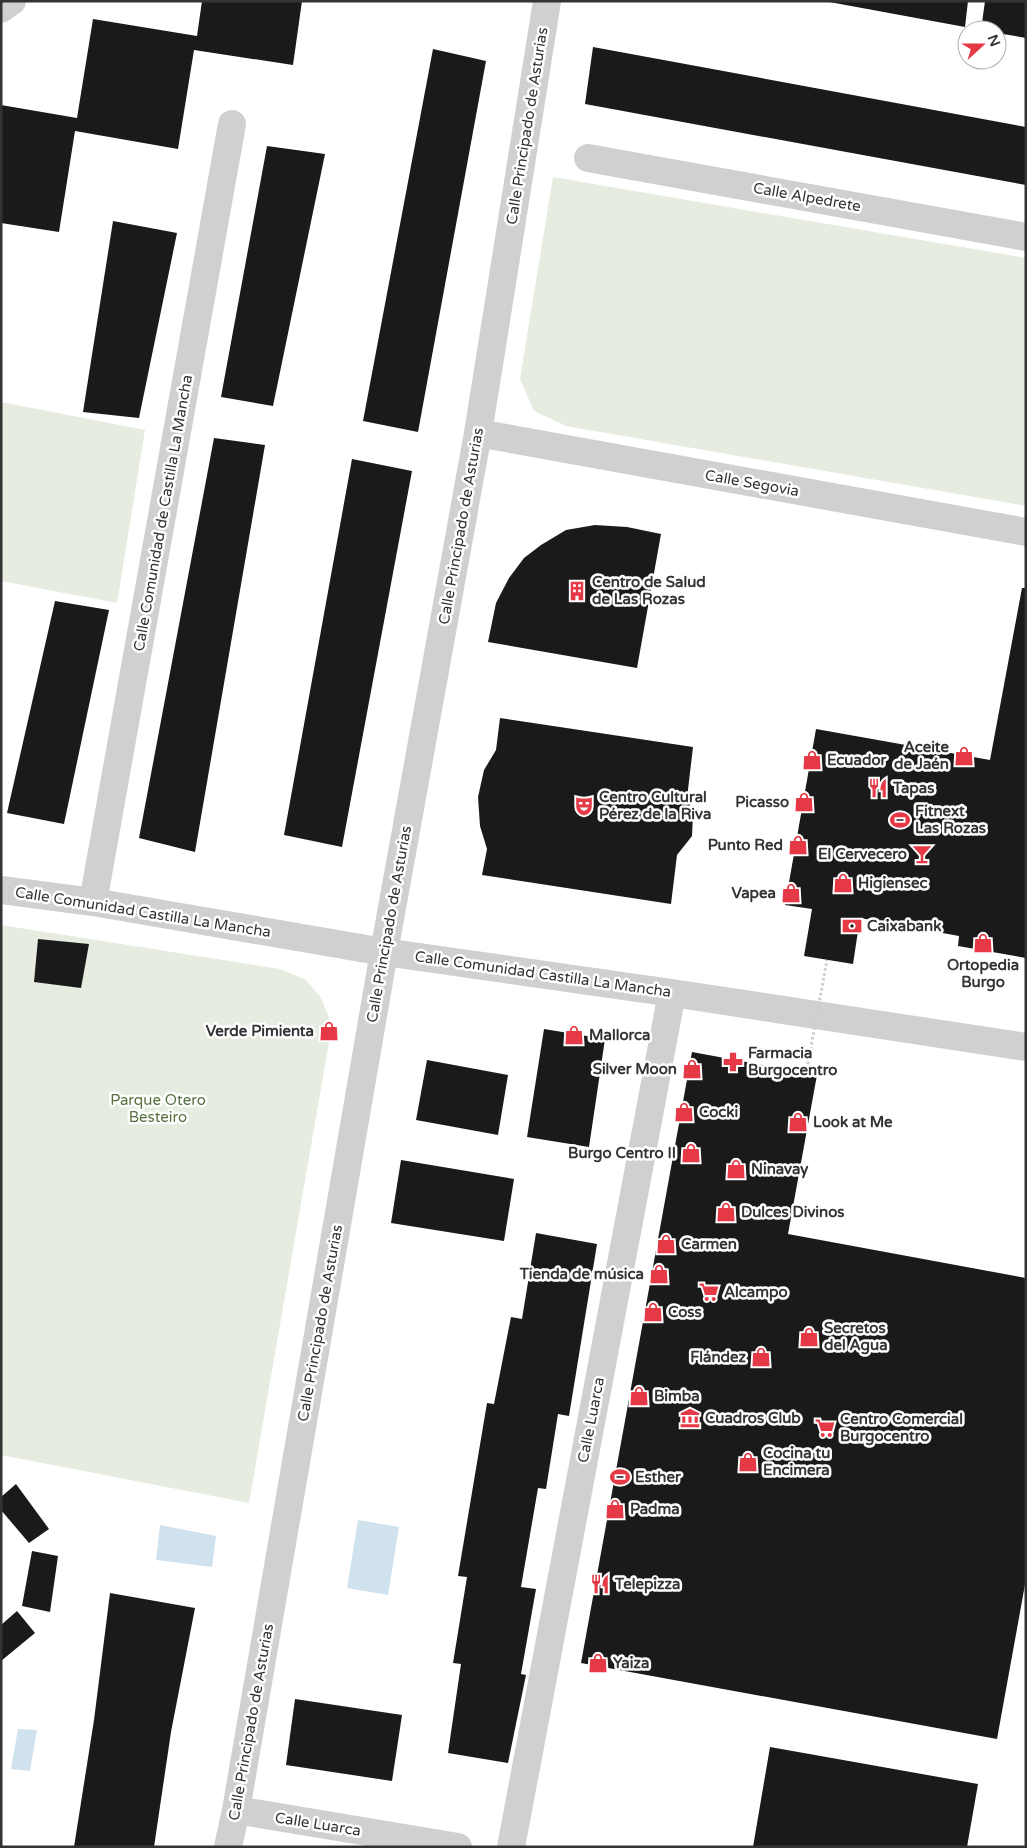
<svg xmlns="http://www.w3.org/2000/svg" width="1027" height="1848" font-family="'Varela Round',sans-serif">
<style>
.green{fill:#e6ecdf}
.water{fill:#cfe2ee}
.building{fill:#1a1a1a}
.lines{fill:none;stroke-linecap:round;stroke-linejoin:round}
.minor{stroke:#d0d0d0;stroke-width:28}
.path-bridge{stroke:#cdcdcd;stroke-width:3;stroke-dasharray:2.5 2.5;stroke-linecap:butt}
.labels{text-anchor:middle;stroke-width:5;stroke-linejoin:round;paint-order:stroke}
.street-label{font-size:15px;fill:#333;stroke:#fff}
.poi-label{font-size:15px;font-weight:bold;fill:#333;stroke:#fff;text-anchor:start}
.park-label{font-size:15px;fill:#56703f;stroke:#fff}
</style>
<rect width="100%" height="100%" fill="#fff"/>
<path class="green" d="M 553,177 L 1026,258 L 1026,506 L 566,426 L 534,411 L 520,379 Z
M 1,402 L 145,430 L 117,603 L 1,581 Z
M 1,925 L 280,969 L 306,980 L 321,998 L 332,1025 L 249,1503 L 1,1455 Z"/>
<path class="water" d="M 358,1520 L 399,1527 L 388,1595 L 347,1588 Z
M 160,1525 L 216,1536 L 212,1567 L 156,1560 Z
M 18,1729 L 37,1730 L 30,1771 L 11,1769 Z"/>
<path class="building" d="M 202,1 L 302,1 L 293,65 L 194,50 L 178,149 L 75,131 L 59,232 L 1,223 L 1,105 L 77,118 L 93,19 L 197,36 Z
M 824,1 L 968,1 L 965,27 Z
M 985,1 L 1026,1 L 1026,38 L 997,33 L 997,30 L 981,30 Z
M 593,47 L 1026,127 L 1026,185 L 585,104 Z
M 433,49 L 486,61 L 418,432 L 363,421 Z
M 267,146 L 325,154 L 273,406 L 221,397 Z
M 113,221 L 177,233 L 139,418 L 83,412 Z
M 214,438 L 265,445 L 195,852 L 139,838 Z
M 352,459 L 412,471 L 342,847 L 284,835 Z
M 595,525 L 627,527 L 661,534 L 637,668 L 488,642 L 496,603 L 509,578 L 524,558 L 541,545 L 566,530 Z
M 1022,588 L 1026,588 L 1026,958 L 958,946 L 959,936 L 860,918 L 853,964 L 804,956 L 812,909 L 785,905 L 816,729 L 990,760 Z
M 55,601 L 109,610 L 64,824 L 7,813 Z
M 500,718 L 693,747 L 687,798 L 693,813 L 692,836 L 677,855 L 671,904 L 482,875 L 487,849 L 480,826 L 478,797 L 484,770 L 496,750 Z
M 38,939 L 89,944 L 81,988 L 34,982 Z
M 544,1029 L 605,1039 L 589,1147 L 527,1137 Z
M 692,1052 L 817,1075 L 788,1234 L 1026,1278 L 1026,1579 L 997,1739 L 581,1663 Z
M 427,1060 L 508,1075 L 498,1135 L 416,1120 Z
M 401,1160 L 514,1179 L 504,1241 L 391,1223 Z
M 536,1233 L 597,1244 L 569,1416 L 558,1414 L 546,1489 L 538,1488 L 521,1587 L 536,1589 L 521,1674 L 526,1675 L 508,1763 L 448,1753 L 461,1664 L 453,1663 L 467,1577 L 458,1576 L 487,1403 L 494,1404 L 511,1317 L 522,1319 Z
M 16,1484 L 49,1529 L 29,1543 L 1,1510 L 1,1497 Z
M 32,1551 L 58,1556 L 50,1612 L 22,1606 Z
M 110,1593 L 195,1608 L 171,1732 L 154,1847 L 74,1847 L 94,1720 Z
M 17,1611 L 35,1633 L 1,1661 L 1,1625 Z
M 295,1699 L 402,1715 L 392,1781 L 286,1765 Z
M 770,1747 L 978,1784 L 967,1847 L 753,1847 Z"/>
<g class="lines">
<path class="minor" d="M 1,9 L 12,1
M 588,158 L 1026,237
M 478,433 L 1026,532
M 1,890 L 93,902 L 384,952 L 672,993 L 1026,1047
M 93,902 L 232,124
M 236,1810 L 458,1847
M 228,1847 L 236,1810 L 384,952 L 478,433 L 547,1
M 511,1847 L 672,993"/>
<path class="path-bridge" d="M 806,1074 L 827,960"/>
</g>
<defs>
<symbol id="building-bare" viewBox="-9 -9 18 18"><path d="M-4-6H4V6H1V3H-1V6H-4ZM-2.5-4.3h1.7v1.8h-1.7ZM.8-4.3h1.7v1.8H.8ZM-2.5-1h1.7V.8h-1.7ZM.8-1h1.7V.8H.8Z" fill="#e63946" stroke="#fff" stroke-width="2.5" paint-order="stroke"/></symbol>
<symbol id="shop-bare" viewBox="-9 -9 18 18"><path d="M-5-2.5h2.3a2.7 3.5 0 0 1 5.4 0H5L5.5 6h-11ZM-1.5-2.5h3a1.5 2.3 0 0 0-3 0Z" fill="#e63946" stroke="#fff" stroke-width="2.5" paint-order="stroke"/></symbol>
<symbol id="restaurant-bare" viewBox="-9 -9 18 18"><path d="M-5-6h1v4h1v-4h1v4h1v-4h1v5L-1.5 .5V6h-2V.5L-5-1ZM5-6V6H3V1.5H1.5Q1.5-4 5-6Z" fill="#e63946" stroke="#fff" stroke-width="2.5" paint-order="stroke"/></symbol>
<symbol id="theatre-bare" viewBox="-9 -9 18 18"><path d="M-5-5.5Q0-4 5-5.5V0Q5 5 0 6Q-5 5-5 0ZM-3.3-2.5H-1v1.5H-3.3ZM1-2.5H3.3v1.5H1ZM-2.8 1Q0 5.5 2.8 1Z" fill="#e63946" stroke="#fff" stroke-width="2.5" paint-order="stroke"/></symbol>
<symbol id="stadium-bare" viewBox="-9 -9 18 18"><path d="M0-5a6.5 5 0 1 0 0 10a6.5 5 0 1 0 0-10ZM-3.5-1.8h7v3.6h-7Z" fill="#e63946" stroke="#fff" stroke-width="2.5" paint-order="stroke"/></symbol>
<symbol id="bar-bare" viewBox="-9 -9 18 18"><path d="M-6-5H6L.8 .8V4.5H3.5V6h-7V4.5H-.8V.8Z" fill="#e63946" stroke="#fff" stroke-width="2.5" paint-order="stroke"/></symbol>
<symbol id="bank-bare" viewBox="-9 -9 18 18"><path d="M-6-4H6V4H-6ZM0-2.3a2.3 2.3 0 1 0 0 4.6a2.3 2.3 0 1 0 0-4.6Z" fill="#e63946" stroke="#fff" stroke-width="2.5" paint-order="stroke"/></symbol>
<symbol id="pharmacy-bare" viewBox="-9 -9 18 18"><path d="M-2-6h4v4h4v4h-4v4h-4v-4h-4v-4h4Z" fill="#e63946" stroke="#fff" stroke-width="2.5" paint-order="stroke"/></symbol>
<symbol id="supermarket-bare" viewBox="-9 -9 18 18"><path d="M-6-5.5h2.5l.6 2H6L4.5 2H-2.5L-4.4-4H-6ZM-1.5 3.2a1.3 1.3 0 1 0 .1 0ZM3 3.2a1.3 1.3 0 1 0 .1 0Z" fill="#e63946" stroke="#fff" stroke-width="2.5" paint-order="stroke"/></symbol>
<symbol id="museum-bare" viewBox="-9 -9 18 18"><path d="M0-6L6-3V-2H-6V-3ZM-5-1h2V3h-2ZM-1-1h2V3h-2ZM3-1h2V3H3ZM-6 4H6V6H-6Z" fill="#e63946" stroke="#fff" stroke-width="2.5" paint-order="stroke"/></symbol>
</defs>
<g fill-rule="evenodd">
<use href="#building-bare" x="563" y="577" width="28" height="28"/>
<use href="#shop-bare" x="950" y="742" width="28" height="28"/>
<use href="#shop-bare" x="798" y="746" width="28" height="28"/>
<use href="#restaurant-bare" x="864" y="774" width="28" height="28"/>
<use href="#shop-bare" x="790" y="788" width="28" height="28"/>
<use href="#theatre-bare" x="570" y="792" width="28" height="28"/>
<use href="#stadium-bare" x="886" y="806" width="28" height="28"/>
<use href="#shop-bare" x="784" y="831" width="28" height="28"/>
<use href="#bar-bare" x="908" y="840" width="28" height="28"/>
<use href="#shop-bare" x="829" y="869" width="28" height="28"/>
<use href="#shop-bare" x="777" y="879" width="28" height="28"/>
<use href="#bank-bare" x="838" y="912" width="28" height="28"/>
<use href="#shop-bare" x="969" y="929" width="28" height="28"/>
<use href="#shop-bare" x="315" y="1017" width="28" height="28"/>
<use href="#shop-bare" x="560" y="1021" width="28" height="28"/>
<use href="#pharmacy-bare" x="719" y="1048" width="28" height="28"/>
<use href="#shop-bare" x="678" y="1055" width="28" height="28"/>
<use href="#shop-bare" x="670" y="1098" width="28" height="28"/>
<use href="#shop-bare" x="784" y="1108" width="28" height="28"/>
<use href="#shop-bare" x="677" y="1139" width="28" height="28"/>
<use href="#shop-bare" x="722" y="1155" width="28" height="28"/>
<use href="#shop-bare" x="712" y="1198" width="28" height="28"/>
<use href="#shop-bare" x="652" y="1230" width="28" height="28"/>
<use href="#shop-bare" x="645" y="1260" width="28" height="28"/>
<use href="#supermarket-bare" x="695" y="1278" width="28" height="28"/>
<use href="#shop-bare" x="639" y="1298" width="28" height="28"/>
<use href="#shop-bare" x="795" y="1323" width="28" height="28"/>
<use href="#shop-bare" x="747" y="1343" width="28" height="28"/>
<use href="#shop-bare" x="625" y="1382" width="28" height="28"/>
<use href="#museum-bare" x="676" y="1404" width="28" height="28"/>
<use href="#supermarket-bare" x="811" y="1414" width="28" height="28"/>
<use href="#shop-bare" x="734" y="1448" width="28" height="28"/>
<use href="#stadium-bare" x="606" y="1463" width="28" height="28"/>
<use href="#shop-bare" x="601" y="1495" width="28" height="28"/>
<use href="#restaurant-bare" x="586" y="1570" width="28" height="28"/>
<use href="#shop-bare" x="584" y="1649" width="28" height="28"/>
</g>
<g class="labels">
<g class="street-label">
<text transform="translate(527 126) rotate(-81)" y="5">Calle Principado de Asturias</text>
<text transform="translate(807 197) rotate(10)" y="5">Calle Alpedrete</text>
<text transform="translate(752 483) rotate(10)" y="5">Calle Segovia</text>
<text transform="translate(163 513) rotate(-80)" y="5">Calle Comunidad de Castilla La Mancha</text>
<text transform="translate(461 526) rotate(-80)" y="5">Calle Principado de Asturias</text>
<text transform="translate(143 912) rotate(9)" y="5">Calle Comunidad Castilla La Mancha</text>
<text transform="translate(389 924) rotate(-80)" y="5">Calle Principado de Asturias</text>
<text transform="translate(543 974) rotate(8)" y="5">Calle Comunidad Castilla La Mancha</text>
<text transform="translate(320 1323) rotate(-80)" y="5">Calle Principado de Asturias</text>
<text transform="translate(591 1420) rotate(-79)" y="5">Calle Luarca</text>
<text transform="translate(251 1722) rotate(-80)" y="5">Calle Principado de Asturias</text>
<text transform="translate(318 1824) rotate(9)" y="5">Calle Luarca</text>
</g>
<g class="poi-label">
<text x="592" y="587">Centro de Salud<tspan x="592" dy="17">de Las Rozas</tspan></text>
<text x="949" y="752" text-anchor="end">Aceite<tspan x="949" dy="17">de Jaén</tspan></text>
<text x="827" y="765">Ecuador</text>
<text x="893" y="793">Tapas</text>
<text x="599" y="802">Centro Cultural<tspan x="599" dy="17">Pérez de la Riva</tspan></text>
<text x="789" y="807" text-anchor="end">Picasso</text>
<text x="915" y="816">Fitnext<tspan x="915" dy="17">Las Rozas</tspan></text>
<text x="783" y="850" text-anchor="end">Punto Red</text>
<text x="907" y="859" text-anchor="end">El Cervecero</text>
<text x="858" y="888">Higiensec</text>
<text x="776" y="898" text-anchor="end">Vapea</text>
<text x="867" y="931">Caixabank</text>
<text x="983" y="970" text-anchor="middle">Ortopedia<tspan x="983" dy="17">Burgo</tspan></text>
<text x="314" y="1036" text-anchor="end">Verde Pimienta</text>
<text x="589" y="1040">Mallorca</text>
<text x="748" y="1058">Farmacia<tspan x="748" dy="17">Burgocentro</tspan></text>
<text x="677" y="1074" text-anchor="end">Silver Moon</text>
<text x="699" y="1117">Cocki</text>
<text x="813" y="1127">Look at Me</text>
<text x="676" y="1158" text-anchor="end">Burgo Centro II</text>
<text x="751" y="1174">Ninavay</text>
<text x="741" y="1217">Dulces Divinos</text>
<text x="681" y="1249">Carmen</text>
<text x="644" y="1279" text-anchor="end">Tienda de música</text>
<text x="724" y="1297">Alcampo</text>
<text x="668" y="1317">Coss</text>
<text x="824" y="1333">Secretos<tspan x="824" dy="17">del Agua</tspan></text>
<text x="746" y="1362" text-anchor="end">Flández</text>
<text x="654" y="1401">Bimba</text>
<text x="705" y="1423">Cuadros Club</text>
<text x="840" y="1424">Centro Comercial<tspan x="840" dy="17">Burgocentro</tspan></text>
<text x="763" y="1458">Cocina tu<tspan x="763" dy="17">Encimera</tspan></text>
<text x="635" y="1482">Esther</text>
<text x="630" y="1514">Padma</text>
<text x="615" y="1589">Telepizza</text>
<text x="613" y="1668">Yaiza</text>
</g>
<g class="park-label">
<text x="158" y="1105">Parque Otero<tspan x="158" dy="17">Besteiro</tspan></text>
</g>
</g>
<rect width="1027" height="1848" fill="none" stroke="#333333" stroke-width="5"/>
<g transform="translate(982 45) rotate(69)"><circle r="24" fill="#ffffff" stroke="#adadad"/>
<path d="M0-4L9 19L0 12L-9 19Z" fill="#e63946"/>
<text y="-8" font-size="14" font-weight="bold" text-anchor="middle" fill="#333333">N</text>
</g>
</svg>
